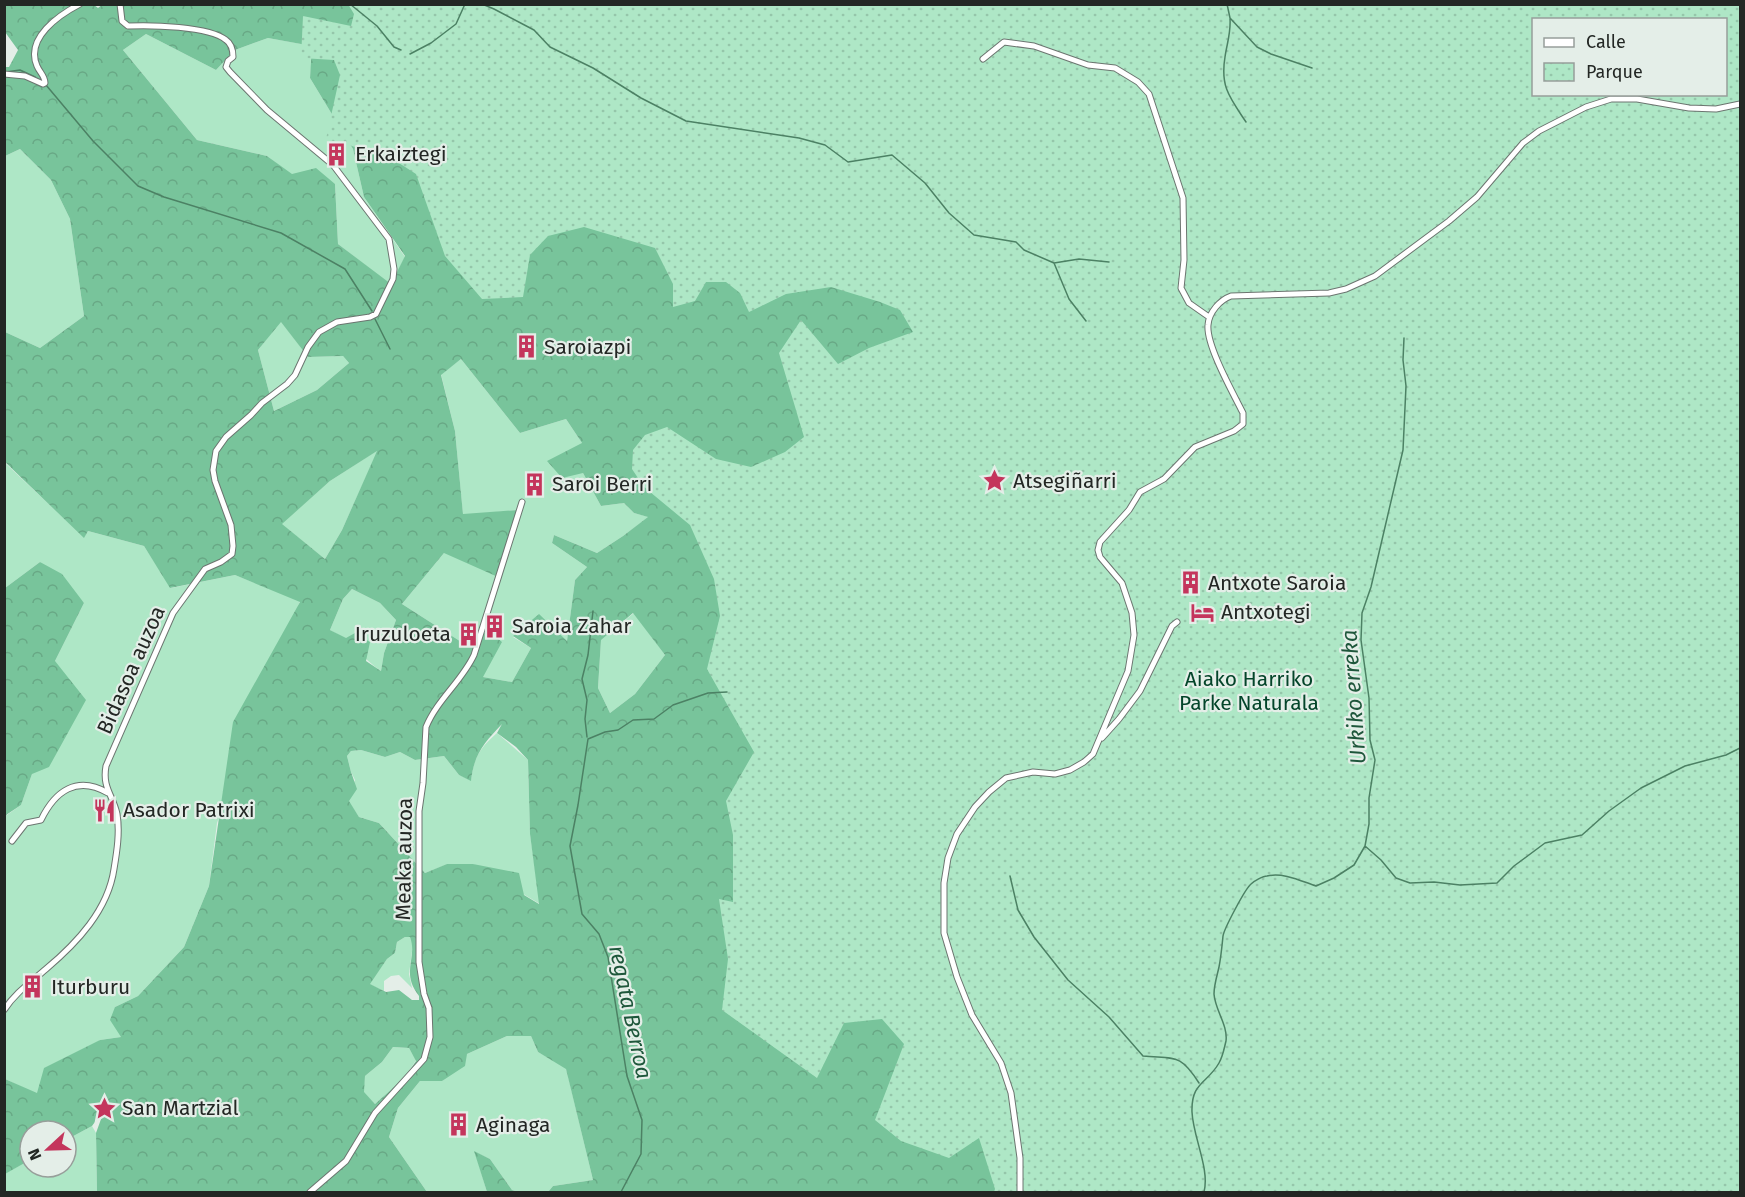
<svg xmlns="http://www.w3.org/2000/svg" width="1745" height="1197" font-family="'Fira Sans',sans-serif">
<style>
.green{fill:#aee7c6}
.forest{fill:url(#forest-crowns);fill-rule:evenodd}
.park{fill:url(#park-dots);fill-rule:evenodd}
.lines{fill:none;stroke-linecap:round;stroke-linejoin:round}
.stream{stroke:#4c8164;stroke-width:1.5}
.minor-casing{stroke:#6c7570;stroke-width:7}
.minor{stroke:#fff;stroke-width:5}
.labels{text-anchor:middle;stroke-width:4.5;stroke-linejoin:round;paint-order:stroke}
.poi-label{font-size:21px;fill:#232724;stroke:#e4eee8;text-anchor:start}
.street-label{font-size:21px;fill:#232724;stroke:#e4eee8}
.park-label{font-size:21px;fill:#04452a;stroke:#e4eee8}
.water-label{font-size:22px;font-style:italic;fill:#1e573b;stroke:#e4eee8}
</style>
<defs>
<pattern id="forest-crowns" width="20" height="18" patternUnits="userSpaceOnUse" patternTransform="scale(1.5)"><rect width="20" height="18" fill="#78c49b"/><path d="M2 6a3 3 0 1 1 6 0M12 15a3 3 0 1 1 6 0" fill="none" stroke="#68a885"/></pattern>
<pattern id="park-dots" width="8" height="8" patternUnits="userSpaceOnUse" patternTransform="scale(1.5)"><rect width="8" height="8" fill="#aee7c6"/><path d="M2 2h.1M6 6h.1" fill="none" stroke="#95c6aa" stroke-width="1.8" stroke-linecap="round"/></pattern>
</defs>
<rect width="100%" height="100%" fill="#e4eee8"/>
<path class="green" d="M 146,34 L 216,70 L 235,50 L 268,38 L 313,46 L 310,78 L 353,149 L 364,197 L 405,257 L 391,285 L 338,244 L 335,184 L 292,175 L 267,156 L 197,140 L 123,50 Z
M 20,149 L 51,180 L 70,219 L 84,316 L 40,348 L 5,332 L 5,156 Z
M 281,321 L 308,357 L 343,356 L 349,363 L 317,390 L 274,411 L 258,350 Z
M 461,359 L 520,433 L 566,419 L 582,443 L 583,473 L 601,506 L 624,503 L 634,513 L 649,517 L 623,536 L 597,553 L 554,535 L 552,543 L 587,567 L 575,580 L 567,642 L 539,615 L 513,637 L 531,648 L 512,682 L 483,677 L 487,630 L 475,642 L 466,645 L 402,604 L 444,553 L 518,510 L 463,515 L 455,431 L 441,374 Z
M 378,450 L 342,530 L 325,559 L 281,524 L 330,481 Z
M 4,462 L 84,537 L 88,531 L 144,546 L 171,588 L 235,575 L 300,601 L 217,823 L 209,886 L 184,947 L 138,996 L 115,1007 L 121,1037 L 100,1040 L 37,1094 L 5,1079 L 5,814 L 7,815 L 21,805 L 32,774 L 55,661 L 84,603 L 40,562 L 5,588 Z
M 352,589 L 380,603 L 396,620 L 384,653 L 381,671 C 362,658 350,640 330,630 L 343,599 Z
M 634,613 L 665,655 L 635,694 L 610,713 L 598,688 L 601,639 Z
M 497,733 L 528,760 L 530,834 L 540,904 L 473,864 L 448,864 L 425,873 L 379,823 L 359,817 L 348,801 L 355,780 L 351,772 L 347,756 L 351,751 L 361,750 L 385,757 L 400,752 L 415,760 L 444,756 L 459,775 L 471,780 C 474,757 480,748 497,733 Z
M 405,937 L 410,937 L 413,944 L 409,974 L 412,988 L 399,975 L 391,976 L 384,981 L 384,991 L 369,984 L 387,959 L 395,953 L 397,942 Z
M 507,1036 L 531,1036 L 538,1052 L 566,1068 L 593,1180 L 553,1186 L 548,1192 L 518,1192 L 512,1190 L 490,1159 L 475,1152 L 487,1192 L 427,1192 L 389,1137 L 398,1108 L 420,1081 L 442,1081 L 467,1054 Z
M 393,1047 L 409,1048 L 416,1060 L 405,1077 L 375,1104 L 363,1092 L 365,1076 L 382,1062 Z
M 92,1126 L 96,1133 L 97,1192 L 5,1192 L 4,1174 L 30,1160 L 30,1167 L 66,1167 L 66,1140 Z"/>
<path class="forest" d="M 93,4 L 98,8 L 103,4 L 522,5 L 1534,94 L 1692,1192 L 548,1192 L 553,1186 L 593,1180 L 566,1069 L 538,1052 L 531,1036 L 507,1036 L 467,1054 L 465,1066 L 442,1081 L 420,1081 L 398,1108 L 389,1137 L 427,1192 L 97,1192 L 96,1133 L 105,1108 L 92,1126 L 66,1140 L 66,1131 L 30,1131 L 30,1160 L 5,1174 L 5,1079 L 37,1093 L 44,1068 L 100,1040 L 121,1037 L 110,1020 L 115,1007 L 138,996 L 184,947 L 209,886 L 233,722 L 300,602 L 235,575 L 170,588 L 144,546 L 88,531 L 84,538 L 5,462 L 5,332 L 40,348 L 84,316 L 70,219 L 51,180 L 20,149 L 5,156 L 5,67 L 9,67 L 18,50 L 5,32 L 5,5 ZM 146,34 L 216,70 L 235,50 L 268,38 L 312,46 L 310,78 L 353,149 L 364,197 L 405,256 L 391,284 L 338,244 L 335,184 L 316,168 L 292,174 L 267,156 L 197,140 L 123,50 ZM 281,322 L 308,357 L 343,356 L 349,363 L 317,390 L 274,411 L 258,350 ZM 461,359 L 520,433 L 566,419 L 582,443 L 547,461 L 562,478 L 583,473 L 601,506 L 624,503 L 634,513 L 648,517 L 623,536 L 597,553 L 554,535 L 552,543 L 587,567 L 575,580 L 567,641 L 539,614 L 513,636 L 531,648 L 512,682 L 483,677 L 502,642 L 487,630 L 475,642 L 466,645 L 402,604 L 444,553 L 498,577 L 518,510 L 463,514 L 455,431 L 441,375 ZM 377,451 L 342,530 L 325,559 L 282,524 L 330,481 ZM 352,589 L 380,603 L 396,620 L 384,653 L 381,671 L 366,661 L 370,642 L 355,633 L 346,638 L 330,630 L 343,599 ZM 633,613 L 665,655 L 635,694 L 610,713 L 598,688 L 601,640 ZM 502,724 L 497,733 L 516,747 L 528,760 L 530,834 L 539,904 L 524,895 L 519,873 L 473,864 L 447,864 L 425,873 L 379,823 L 359,817 L 349,801 L 357,789 L 351,772 L 347,756 L 351,751 L 361,750 L 385,757 L 400,752 L 415,760 L 444,756 L 459,775 L 471,781 C 474,754 484,743 502,724 ZM 405,937 L 410,937 C 418,958 400,972 419,996 L 419,1000 L 412,1000 L 399,990 L 386,992 L 370,984 L 387,959 L 395,953 L 397,942 ZM 393,1047 L 409,1048 L 416,1061 L 405,1077 L 375,1104 L 364,1092 L 365,1076 L 382,1062 Z
M 40,562 L 62,574 L 84,603 L 55,661 L 86,700 L 49,767 L 32,774 L 21,805 L 6,815 L 4,814 L 5,588 Z
M 474,1151 L 490,1159 L 512,1190 L 518,1192 L 487,1192 Z"/>
<path class="park" d="M 348,4 L 1740,5 L 1740,1192 L 994,1192 L 995,1189 L 979,1138 L 949,1158 L 901,1141 L 875,1120 L 904,1044 L 882,1019 L 844,1023 L 817,1078 L 722,1010 L 728,959 L 719,899 L 733,902 L 733,835 L 726,801 L 754,752 L 707,669 L 720,616 L 714,579 L 690,525 L 644,487 L 632,469 L 633,450 L 645,435 L 667,427 L 716,459 L 751,467 L 785,452 L 804,437 L 779,353 L 801,320 L 838,364 L 869,348 L 913,332 L 900,310 L 880,302 L 831,287 L 786,294 L 749,312 L 740,293 L 726,282 L 706,282 L 695,301 L 673,307 L 673,284 L 655,248 L 584,227 L 548,236 L 530,255 L 523,297 L 482,299 L 445,256 L 416,174 L 388,156 L 326,139 L 340,75 L 334,60 L 301,58 L 303,16 L 351,26 L 354,14 ZM 1534,20 L 1726,20 L 1726,94 L 1534,94 Z"/>
<g class="lines">
<path class="stream" d="M 350,4 L 377,26 L 394,47 L 401,50
M 482,4 L 494,9 L 534,30 L 550,47 L 593,68 L 641,98 L 686,121 L 799,138 L 825,145 L 848,162 L 892,155 L 925,183 L 949,213 L 974,235 L 1016,242 L 1024,250 L 1054,263 L 1069,299 L 1086,321
M 1227,4 L 1230,18 L 1257,47 L 1271,54 L 1312,68
M 1230,19 C 1231,33 1227,43 1225,57 C 1220,87 1230,98 1246,122
M 410,54 L 431,43 L 456,24 L 465,4
M 6,72 L 20,70 L 35,77
M 46,85 L 93,141 L 138,186 L 164,197 L 281,233 L 345,269 L 372,311
M 1054,263 L 1079,259 L 1109,262
M 375,319 L 390,349
M 587,737 L 585,719 L 587,700 L 582,679 L 588,655 L 593,611
M 1365,846 L 1381,860 L 1396,878 L 1410,883 L 1434,882 L 1460,885 L 1497,883 L 1514,866 L 1545,843 L 1582,835 L 1609,811 L 1641,788 L 1685,766 L 1726,755 L 1740,748
M 1010,876 L 1018,910 L 1034,937 L 1068,980 L 1109,1017 L 1143,1056 C 1175,1059 1180,1053 1199,1083
M 621,1192 L 641,1154 L 642,1120 L 627,1076 L 608,957 L 599,934 L 582,914 L 570,846 L 578,805 L 588,739 L 605,732 L 618,730 L 633,720 L 654,719 L 673,705 L 708,693 L 727,692
M 1204,1192 C 1210,1169 1193,1137 1192,1112 C 1191,1082 1207,1084 1219,1063 C 1223,1056 1224,1049 1226,1041 C 1228,1025 1215,1010 1214,994 C 1214,985 1217,976 1219,967 C 1221,957 1222,946 1223,936 C 1224,929 1245,889 1251,884 C 1254,881 1263,876 1267,876 C 1283,872 1301,881 1316,886 L 1334,878 L 1354,865 L 1365,846 L 1369,824 L 1369,798 L 1375,760 L 1370,740 L 1369,698 L 1361,640 L 1362,613 L 1371,587 L 1403,450 L 1406,386 L 1403,360 L 1404,338"/>
<defs>
<path id="minor" d="M 983,59 L 1004,42 L 1034,46 L 1088,65 L 1115,68 L 1138,82 L 1149,94 L 1183,198 L 1184,260 L 1181,288 L 1189,303 L 1209,317
M 4,74 L 25,76 L 43,84 L 45,83 C 45,76 40,73 37,66 C 25,38 59,15 80,4
M 1102,738 L 1119,719 L 1140,691 L 1172,626 L 1177,622
M 12,841 L 26,823 L 41,820 C 55,791 77,775 108,793
M 4,1010 C 16,992 30,983 46,969 C 77,943 108,910 114,869 C 117,851 120,832 117,814 C 113,795 102,788 106,766 L 173,613 L 205,569 L 221,562 L 232,554 L 233,546 L 231,525 L 215,481 L 213,470 L 216,451 L 226,437 L 251,415 L 262,403 L 287,384 L 295,375 L 308,347 L 319,332 L 337,322 L 370,317 L 376,314 L 393,279 L 394,269 L 389,239 L 333,165 L 267,110 L 230,72 L 226,67 L 228,61 L 233,57 C 233,50 232,44 226,40 C 209,26 150,25 128,26 L 122,21 L 120,4
M 310,1192 L 346,1161 L 375,1113 L 424,1059 L 430,1037 L 429,1008 L 424,994 L 419,962 L 419,811 L 423,783 L 426,727 C 437,700 462,681 474,655 L 522,502
M 1020,1192 L 1020,1158 L 1011,1093 L 1001,1063 L 972,1015 L 957,977 L 944,933 L 944,883 L 948,858 L 957,834 L 975,807 L 989,792 L 1006,778 L 1033,772 L 1055,774 L 1070,770 L 1084,762 L 1093,754 L 1128,671 L 1134,635 L 1132,613 L 1122,583 L 1100,557 L 1098,550 L 1100,542 L 1129,510 L 1140,492 L 1164,479 L 1195,447 L 1234,431 L 1243,424 L 1243,413 C 1233,393 1206,345 1208,325 C 1209,312 1220,300 1231,296 L 1329,293 L 1346,289 L 1375,276 L 1449,221 L 1477,197 L 1523,143 L 1539,131 L 1586,107 L 1611,99 L 1637,99 L 1689,108 L 1716,109 L 1740,104"/>
</defs>
<use href="#minor" class="minor-casing"/>
<use href="#minor" class="minor"/>
</g>
<defs>
<symbol id="building-bare" viewBox="-9 -9 18 18"><path d="M-4-6H4V6H1V3H-1V6H-4ZM-2.5-4.3h1.7v1.8h-1.7ZM.8-4.3h1.7v1.8H.8ZM-2.5-1h1.7V.8h-1.7ZM.8-1h1.7V.8H.8Z" fill="#c4355c" stroke="#e4eee8" stroke-width="2.5" paint-order="stroke"/></symbol>
<symbol id="sight-bare" viewBox="-9 -9 18 18"><path d="M0-6L1.8-2.2L6-1.7L2.9 1.2L3.7 5.4L0 3.3L-3.7 5.4L-2.9 1.2L-6-1.7L-1.8-2.2Z" fill="#c4355c" stroke="#e4eee8" stroke-width="2.5" paint-order="stroke"/></symbol>
<symbol id="hotel-bare" viewBox="-9 -9 18 18"><path d="M-6-4.5h1.5V1H6V5H4.5V3h-9V5H-6ZM-4 0a1.8 1.8 0 1 1 3.6 0ZM.5 0V-2.5h3Q6-2.5 6 0Z" fill="#c4355c" stroke="#e4eee8" stroke-width="2.5" paint-order="stroke"/></symbol>
<symbol id="restaurant-bare" viewBox="-9 -9 18 18"><path d="M-5-6h1v4h1v-4h1v4h1v-4h1v5L-1.5 .5V6h-2V.5L-5-1ZM5-6V6H3V1.5H1.5Q1.5-4 5-6Z" fill="#c4355c" stroke="#e4eee8" stroke-width="2.5" paint-order="stroke"/></symbol>
</defs>
<g fill-rule="evenodd">
<use href="#building-bare" x="320" y="138" width="33" height="33"/>
<use href="#building-bare" x="510" y="330" width="33" height="33"/>
<use href="#sight-bare" x="978" y="464" width="33" height="33"/>
<use href="#building-bare" x="518" y="468" width="33" height="33"/>
<use href="#building-bare" x="1174" y="566" width="33" height="33"/>
<use href="#hotel-bare" x="1186" y="596" width="33" height="33"/>
<use href="#building-bare" x="478" y="610" width="33" height="33"/>
<use href="#building-bare" x="452" y="618" width="33" height="33"/>
<use href="#restaurant-bare" x="88" y="794" width="33" height="33"/>
<use href="#building-bare" x="16" y="970" width="33" height="33"/>
<use href="#sight-bare" x="88" y="1092" width="33" height="33"/>
<use href="#building-bare" x="442" y="1108" width="33" height="33"/>
</g>
<g class="labels">
<g class="poi-label">
<text x="355" y="161">Erkaiztegi</text>
<text x="544" y="354">Saroiazpi</text>
<text x="1013" y="488">Atsegiñarri</text>
<text x="552" y="491">Saroi Berri</text>
<text x="1208" y="590">Antxote Saroia</text>
<text x="1221" y="619">Antxotegi</text>
<text x="512" y="633">Saroia Zahar</text>
<text x="451" y="641" text-anchor="end">Iruzuloeta</text>
<text x="123" y="817">Asador Patrixi</text>
<text x="51" y="994">Iturburu</text>
<text x="122" y="1115">San Martzial</text>
<text x="476" y="1132">Aginaga</text>
</g>
<g class="street-label">
<text transform="translate(131 670) rotate(-66)" y="7">Bidasoa auzoa</text>
<text transform="translate(404 859) rotate(-89)" y="7">Meaka auzoa</text>
</g>
<g class="park-label">
<text x="1249" y="686">Aiako Harriko<tspan x="1249" dy="24">Parke Naturala</tspan></text>
</g>
<g class="water-label">
<text transform="translate(1353 697) rotate(-94)" y="8">Urkiko erreka</text>
<text transform="translate(631 1012) rotate(78)" y="8">regata Berroa</text>
</g>
</g>
<rect width="1745" height="1197" fill="none" stroke="#232724" stroke-width="12"/>
<rect x="1532" y="18" width="195" height="78" fill="#e4eee8" stroke="#979e9a" stroke-width="1.5"/>
<rect x="1544" y="38" width="30" height="9" fill="#ffffff" stroke="#979e9a" stroke-width="1.5"/>
<text x="1586" y="48" font-size="18" fill="#232724">Calle</text>
<rect x="1544" y="63" width="30" height="18" fill="url(#park-dots)" stroke="#979e9a" stroke-width="1.5"/>
<text x="1586" y="78" font-size="18" fill="#232724">Parque</text>
<g transform="translate(48 1149) rotate(248)"><circle r="28" fill="#e4eee8" stroke="#979e9a" stroke-width="1.5"/>
<path d="M0-4.5L10 22L0 15L-10 22Z" fill="#c4355c"/>
<text y="-9" font-size="16" font-weight="bold" text-anchor="middle" fill="#232724">N</text>
</g>
</svg>
